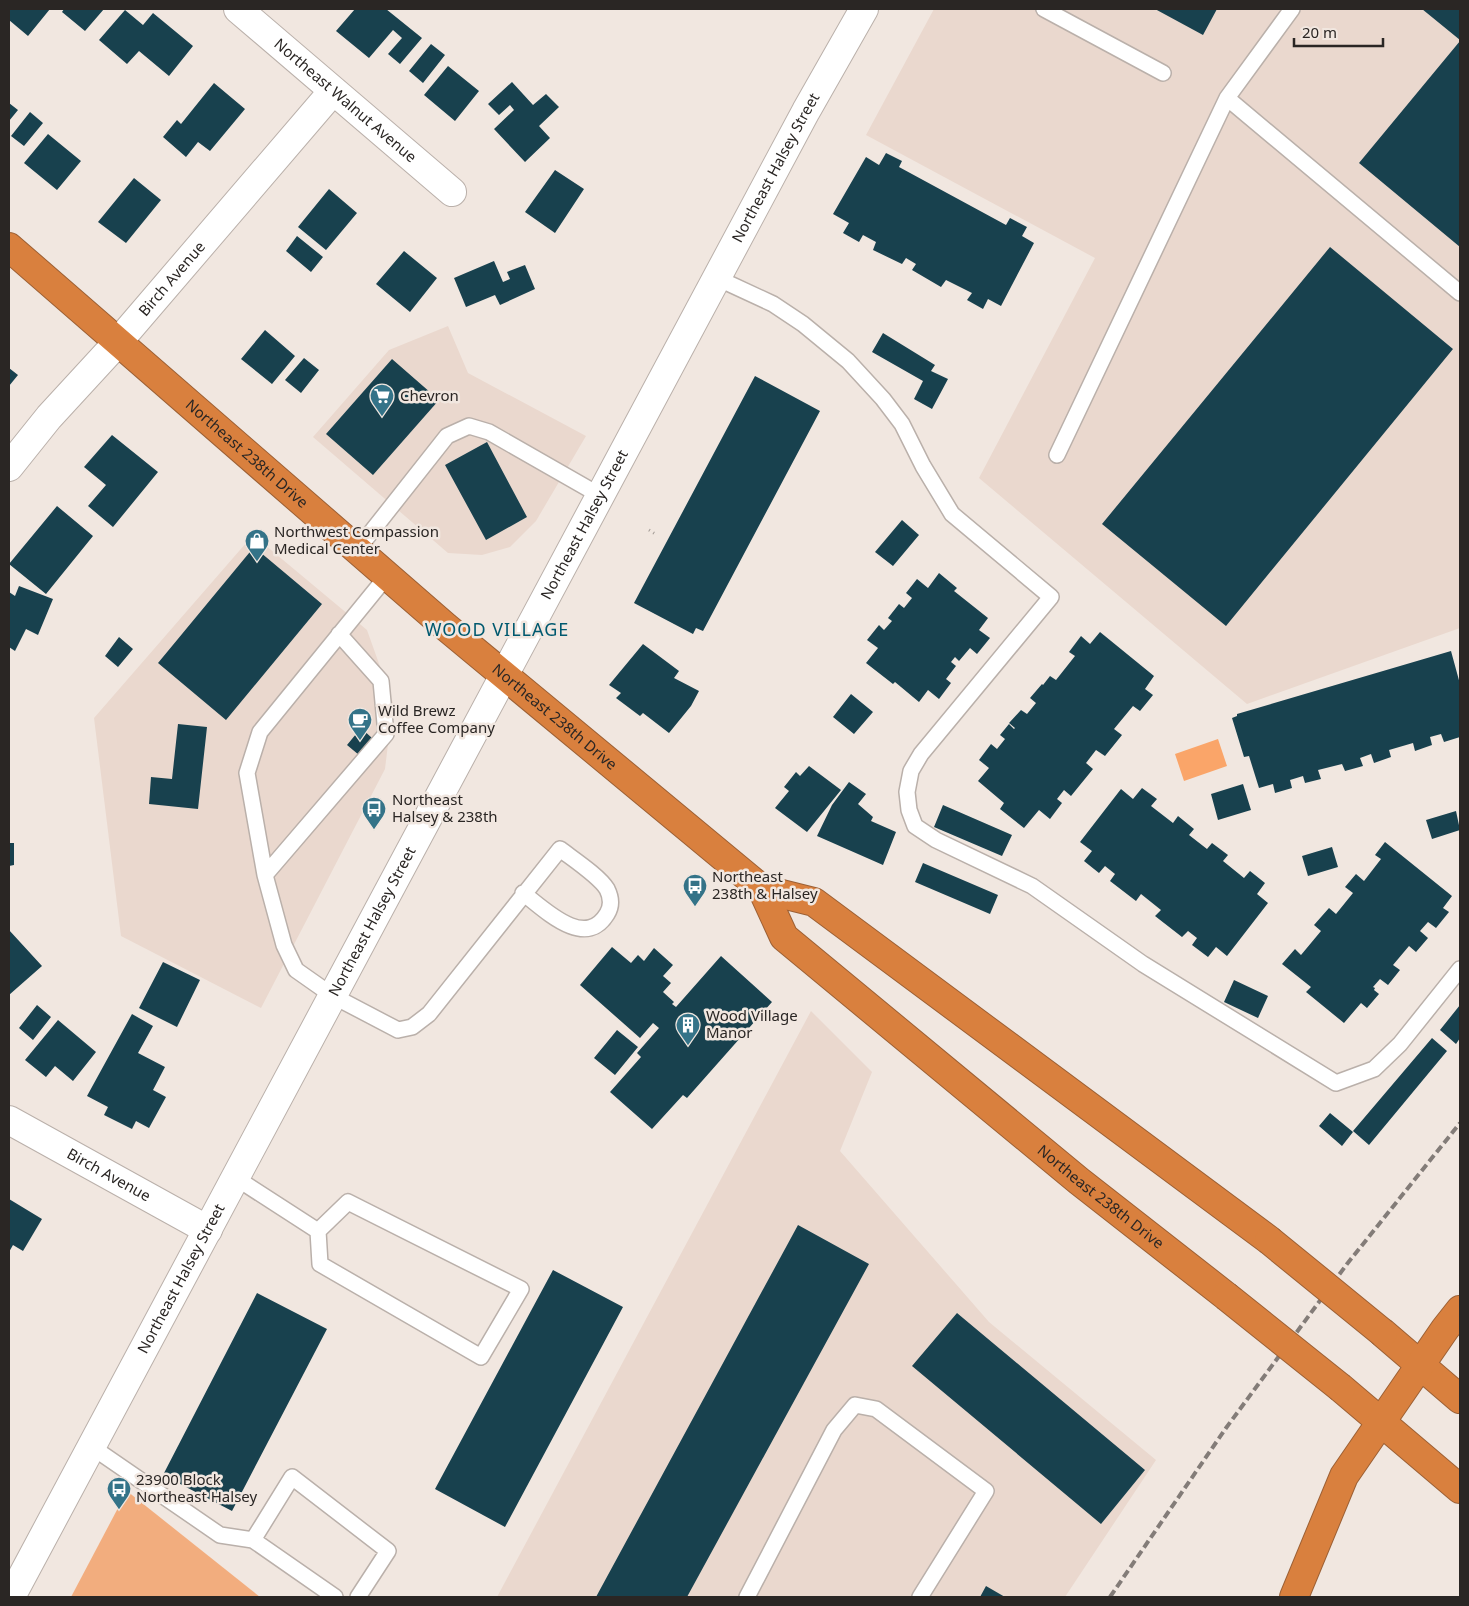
<svg xmlns="http://www.w3.org/2000/svg" width="1469" height="1606" font-family="'Noto Sans',sans-serif">
<style>
.built{fill:#ead8ce}
.green{fill:#f2ad7e}
.water{fill:#faa569}
.building{fill:#18414e}
.lines{fill:none;stroke-linecap:round;stroke-linejoin:round}
.lane-casing{stroke:#bab0aa;stroke-width:18}
.street-casing{stroke:#bab0aa;stroke-width:30}
.secondary-casing{stroke:#bab0aa;stroke-width:30}
.highway-casing{stroke:#9c6035;stroke-width:30}
.path{stroke:#a19a95;stroke-width:3;stroke-dasharray:1 4;stroke-linecap:butt}
.lane{stroke:#fff;stroke-width:15}
.street{stroke:#fff;stroke-width:28}
.secondary{stroke:#fff;stroke-width:28}
.highway{stroke:#d9803e;stroke-width:28}
.rail{stroke:#837c78;stroke-width:4;stroke-dasharray:8 4;stroke-linecap:butt}
.highway-bridge-casing{stroke:#9c6035;stroke-width:30;stroke-linecap:butt}
.highway-bridge{stroke:#d9803e;stroke-width:28}
.labels{text-anchor:middle;stroke-width:5;stroke-linejoin:round;paint-order:stroke}
.street-label{font-size:15px;fill:#2a2624;stroke:#f1e7e0}
.poi-label{font-size:15px;fill:#2a2624;stroke:#f1e7e0;text-anchor:start}
.quarter-label{font-size:18px;letter-spacing:1px;fill:#00596f;stroke:#f1e7e0}
</style>
<rect width="100%" height="100%" fill="#f1e7e0"/>
<path class="built" d="M 934,9 L 1460,9 L 1460,628 L 1247,704 L 979,478 L 1095,258 L 866,135 Z
M 448,326 L 468,373 L 586,436 L 536,521 L 510,547 L 482,555 L 448,553 L 313,437 L 389,350 Z
M 253,535 L 367,630 L 393,703 L 385,769 L 261,1008 L 121,936 L 94,718 Z
M 811,1011 L 872,1072 L 840,1151 L 989,1322 L 1156,1460 L 1065,1597 L 497,1597 Z"/>
<path class="green" d="M 127,1491 L 260,1597 L 71,1597 Z"/>
<path class="water" d="M 1218,739 L 1227,766 L 1184,781 L 1175,754 Z"/>
<path class="building" d="M 9,9 L 50,9 L 28,36 L 9,20 Z
M 64,9 L 104,9 L 85,31 L 62,12 Z
M 355,9 L 386,9 L 422,38 L 400,64 L 388,54 L 402,38 L 393,30 L 369,58 L 336,31 Z
M 1155,9 L 1217,9 L 1203,35 Z
M 1422,9 L 1460,9 L 1460,40 Z
M 125,10 L 143,25 L 153,13 L 193,46 L 169,76 L 139,51 L 127,64 L 99,40 Z
M 1460,41 L 1460,247 L 1359,163 Z
M 431,44 L 445,55 L 423,83 L 409,71 Z
M 448,66 L 479,91 L 455,121 L 424,95 Z
M 512,82 L 533,105 L 546,94 L 559,107 L 539,126 L 550,138 L 525,162 L 494,129 L 514,110 L 510,105 L 499,115 L 488,104 Z
M 214,83 L 245,109 L 210,151 L 198,142 L 186,157 L 163,137 L 177,120 L 181,124 Z
M 9,103 L 18,110 L 9,121 Z
M 30,112 L 43,123 L 24,146 L 11,136 Z
M 48,134 L 81,161 L 57,190 L 24,163 Z
M 886,153 L 902,161 L 899,167 L 1006,225 L 1010,218 L 1027,227 L 1022,236 L 1034,243 L 1001,306 L 988,299 L 983,309 L 967,300 L 972,293 L 946,280 L 941,287 L 912,270 L 916,264 L 906,258 L 902,264 L 873,250 L 876,242 L 863,235 L 859,242 L 843,233 L 849,223 L 833,214 L 866,157 L 879,165 Z
M 555,170 L 584,189 L 555,233 L 525,212 Z
M 134,178 L 161,200 L 126,243 L 98,222 Z
M 329,189 L 357,213 L 326,250 L 298,227 Z
M 297,236 L 323,257 L 311,272 L 286,251 Z
M 1330,247 L 1453,349 L 1226,626 L 1102,524 Z
M 404,251 L 437,278 L 410,312 L 376,284 Z
M 494,261 L 503,282 L 510,279 L 507,272 L 525,265 L 535,289 L 500,305 L 495,295 L 466,307 L 454,278 Z
M 265,330 L 295,356 L 272,384 L 241,359 Z
M 883,333 L 935,365 L 931,371 L 948,379 L 932,409 L 914,399 L 923,381 L 872,352 Z
M 304,358 L 319,370 L 301,393 L 285,380 Z
M 392,359 L 439,400 L 373,475 L 326,434 Z
M 9,368 L 18,375 L 9,386 Z
M 755,376 L 820,411 L 703,631 L 696,628 L 693,634 L 634,603 Z
M 112,435 L 158,472 L 113,527 L 88,506 L 106,485 L 84,467 Z
M 487,442 L 527,517 L 486,540 L 445,465 Z
M 57,506 L 93,536 L 46,594 L 9,564 Z
M 902,520 L 919,535 L 893,566 L 875,552 Z
M 254,547 L 322,604 L 226,720 L 158,663 Z
M 939,573 L 957,588 L 954,591 L 988,618 L 979,630 L 990,638 L 977,654 L 970,648 L 959,661 L 955,657 L 951,662 L 956,666 L 946,679 L 951,683 L 939,699 L 928,690 L 919,702 L 895,682 L 893,684 L 866,663 L 878,648 L 867,640 L 879,625 L 884,630 L 892,621 L 888,618 L 899,604 L 904,608 L 912,598 L 906,593 L 917,579 L 928,588 Z
M 19,586 L 53,599 L 38,635 L 26,629 L 15,651 L 9,647 L 9,592 L 15,596 Z
M 1100,632 L 1154,676 L 1145,689 L 1153,695 L 1140,711 L 1133,706 L 1114,729 L 1122,735 L 1105,756 L 1096,750 L 1086,763 L 1093,769 L 1071,796 L 1064,790 L 1057,799 L 1062,803 L 1050,819 L 1039,810 L 1024,828 L 1000,809 L 1004,803 L 978,781 L 989,768 L 979,760 L 991,744 L 997,749 L 1005,739 L 1000,735 L 1009,724 L 1014,729 L 1015,728 L 1009,723 L 1021,710 L 1027,714 L 1036,703 L 1030,698 L 1042,684 L 1043,685 L 1050,676 L 1056,680 L 1075,656 L 1069,652 L 1081,636 L 1090,644 Z
M 119,637 L 133,649 L 118,667 L 105,656 Z
M 643,644 L 679,671 L 674,678 L 699,691 L 691,706 L 669,733 L 643,713 L 640,716 L 616,698 L 621,693 L 609,685 Z
M 1451,651 L 1460,684 L 1459,729 L 1460,737 L 1444,742 L 1441,734 L 1430,737 L 1432,745 L 1415,751 L 1413,743 L 1389,750 L 1391,757 L 1374,763 L 1371,754 L 1360,758 L 1363,766 L 1345,771 L 1342,764 L 1318,770 L 1321,779 L 1305,783 L 1303,776 L 1290,780 L 1292,788 L 1275,793 L 1273,784 L 1259,788 L 1249,756 L 1244,757 L 1232,718 L 1237,716 L 1237,714 Z
M 851,694 L 873,712 L 854,734 L 833,717 Z
M 178,724 L 207,727 L 198,809 L 149,804 L 151,777 L 172,779 Z
M 361,728 L 372,738 L 359,755 L 347,745 Z
M 809,766 L 841,790 L 807,832 L 775,808 L 789,791 L 784,787 L 796,772 L 800,776 Z
M 849,782 L 866,794 L 858,804 L 873,817 L 871,821 L 896,832 L 883,865 L 817,836 L 832,805 Z
M 1243,784 L 1251,810 L 1218,820 L 1211,794 Z
M 1142,788 L 1157,799 L 1151,806 L 1173,823 L 1178,816 L 1194,829 L 1189,835 L 1207,849 L 1212,843 L 1228,855 L 1223,861 L 1244,878 L 1250,871 L 1265,883 L 1257,894 L 1268,903 L 1227,956 L 1216,947 L 1208,957 L 1192,945 L 1197,938 L 1188,931 L 1182,937 L 1155,916 L 1161,910 L 1141,894 L 1136,901 L 1110,881 L 1115,874 L 1105,866 L 1099,873 L 1084,861 L 1092,851 L 1080,842 L 1121,789 L 1133,799 Z
M 943,805 L 1012,835 L 1002,856 L 934,827 Z
M 1456,811 L 1460,830 L 1432,839 L 1426,820 Z
M 1385,842 L 1452,896 L 1443,908 L 1449,912 L 1436,928 L 1428,922 L 1420,931 L 1428,938 L 1416,952 L 1409,946 L 1393,965 L 1400,970 L 1388,985 L 1380,979 L 1373,987 L 1375,988 L 1374,990 L 1379,994 L 1367,1008 L 1361,1003 L 1344,1023 L 1306,992 L 1311,987 L 1282,964 L 1295,949 L 1301,955 L 1321,931 L 1314,925 L 1329,908 L 1336,914 L 1353,893 L 1345,887 L 1356,874 L 1364,881 L 1381,859 L 1375,855 Z
M 9,843 L 14,843 L 14,865 L 9,866 Z
M 1332,847 L 1338,867 L 1308,876 L 1302,856 Z
M 923,863 L 998,895 L 990,914 L 915,882 Z
M 9,930 L 42,966 L 9,995 Z
M 612,947 L 631,963 L 638,955 L 644,961 L 654,948 L 673,965 L 663,976 L 671,983 L 663,992 L 674,1002 L 672,1004 L 676,1007 L 721,956 L 772,1002 L 687,1098 L 683,1095 L 652,1129 L 610,1092 L 641,1057 L 637,1053 L 659,1028 L 653,1023 L 640,1038 L 580,985 Z
M 163,962 L 200,980 L 177,1027 L 139,1008 Z
M 1234,980 L 1268,996 L 1258,1018 L 1224,1002 Z
M 37,1005 L 51,1017 L 33,1040 L 19,1028 Z
M 1460,1005 L 1460,1038 L 1456,1044 L 1440,1030 Z
M 132,1014 L 153,1026 L 138,1053 L 165,1067 L 153,1090 L 166,1097 L 149,1128 L 136,1121 L 132,1129 L 104,1115 L 108,1107 L 87,1096 Z
M 58,1020 L 96,1052 L 73,1081 L 55,1066 L 46,1077 L 25,1060 Z
M 617,1030 L 638,1047 L 615,1075 L 594,1058 Z
M 1432,1038 L 1447,1051 L 1369,1145 L 1353,1131 Z
M 1330,1113 L 1353,1132 L 1342,1146 L 1319,1126 Z
M 9,1199 L 42,1219 L 23,1251 L 13,1245 L 9,1252 Z
M 798,1225 L 869,1264 L 687,1597 L 596,1597 Z
M 553,1270 L 623,1307 L 505,1527 L 435,1489 Z
M 257,1293 L 327,1329 L 232,1511 L 163,1475 Z
M 957,1313 L 1145,1470 L 1101,1524 L 912,1366 Z
M 986,1586 L 1005,1597 L 980,1597 Z"/>
<g class="lines">
<defs>
<path id="lane" d="M 1044,9 L 1163,73
M 1227,98 L 1460,293
M 717,278 L 773,304 L 803,324 L 848,361 L 883,399 L 902,424 L 923,466 L 952,514 L 1051,597 L 921,754 L 911,771 L 907,792 L 909,810 L 915,826 L 936,840 L 1032,886 L 1143,964 L 1336,1083 L 1374,1069 L 1400,1044 L 1460,969
M 1057,455 L 1227,98 L 1292,9
M 357,550 L 447,436 L 469,426 L 489,432 L 601,496
M 387,576 L 260,732 L 247,773 L 265,875 L 284,945 L 296,970 L 333,996 L 398,1030 L 412,1027 L 429,1014 L 560,849 C 573,859 599,876 607,889 C 611,897 612,906 607,914 C 585,950 545,910 523,893
M 265,875 L 386,734 L 381,681 L 339,634
M 236,1178 L 318,1231 L 348,1202 L 521,1289 L 481,1357 L 320,1264 L 318,1231
M 92,1447 L 220,1535 L 253,1540 L 335,1597
M 253,1540 L 292,1477 L 388,1551 L 358,1597
M 747,1597 L 834,1430 L 855,1405 L 876,1409 L 986,1491 L 920,1597"/>
<g id="street">
<path id="s1" d="M 238,9 L 452,192"/>
<path id="s2" d="M 9,467 L 49,417 L 118,342 L 333,91"/>
<path id="s3" d="M 9,1120 L 208,1230"/>
</g>
<g id="secondary">
<path id="s4" d="M 11,1597 L 806,111 L 864,9"/>
</g>
<g id="highway">
<path id="s5" d="M 9,247 L 446,627 L 762,889 L 784,937 L 1079,1181 L 1226,1296"/>
<path d="M 762,889 L 814,902 L 1269,1240"/>
<path d="M 1383,1333 L 1460,1399"/>
<path d="M 1341,1388 L 1460,1489"/>
<path d="M 1294,1597 L 1344,1476 L 1445,1329 L 1460,1310"/>
</g>
</defs>
<use href="#lane" class="lane-casing"/>
<use href="#street" class="street-casing"/>
<use href="#secondary" class="secondary-casing"/>
<use href="#highway" class="highway-casing"/>
<path class="path" d="M 649,530 L 657,535"/>
<use href="#lane" class="lane"/>
<use href="#street" class="street"/>
<use href="#secondary" class="secondary"/>
<use href="#highway" class="highway"/>
<path class="rail" d="M 1110,1597 L 1226,1428 L 1347,1264 L 1460,1123"/>
<defs>
<path id="highway-bridge" d="M 1269,1240 L 1383,1333
M 1226,1296 L 1341,1388"/>
</defs>
<use href="#highway-bridge" class="highway-bridge-casing"/>
<use href="#highway-bridge" class="highway-bridge"/>
</g>
<defs>
<symbol id="supermarket-pin" viewBox="-11 -11 22 30"><path d="M0 17L-7.5 6A9.5 9.5 0 1 1 7.5 6Z" fill="#347388" stroke="#f1e7e0"/><path d="M-6-5.5h2.5l.6 2H6L4.5 2H-2.5L-4.4-4H-6ZM-1.5 3.2a1.3 1.3 0 1 0 .1 0ZM3 3.2a1.3 1.3 0 1 0 .1 0Z" fill="#fff"/></symbol>
<symbol id="shop-pin" viewBox="-11 -11 22 30"><path d="M0 17L-7.5 6A9.5 9.5 0 1 1 7.5 6Z" fill="#347388" stroke="#f1e7e0"/><path d="M-5-2.5h2.3a2.7 3.5 0 0 1 5.4 0H5L5.5 6h-11ZM-1.5-2.5h3a1.5 2.3 0 0 0-3 0Z" fill="#fff"/></symbol>
<symbol id="cafe-pin" viewBox="-11 -11 22 30"><path d="M0 17L-7.5 6A9.5 9.5 0 1 1 7.5 6Z" fill="#347388" stroke="#f1e7e0"/><path d="M-5.5-4.5H6V0H3Q3 3.5 0 3.5H-2.5Q-5.5 3.5-5.5 0ZM3-3.2v2h1.7v-2ZM-6 4.5H4V6H-6Z" fill="#fff"/></symbol>
<symbol id="bus-pin" viewBox="-11 -11 22 30"><path d="M0 17L-7.5 6A9.5 9.5 0 1 1 7.5 6Z" fill="#347388" stroke="#f1e7e0"/><path d="M-5-6H5V4H4V6H2V4H-2V6H-4V4H-5ZM-3.5-4V0h7V-4ZM-3.5 1.2v1.5H-2V1.2ZM2 1.2v1.5H3.5V1.2Z" fill="#fff"/></symbol>
<symbol id="building-pin" viewBox="-11 -11 22 30"><path d="M0 17L-7.5 6A9.5 9.5 0 1 1 7.5 6Z" fill="#347388" stroke="#f1e7e0"/><path d="M-4-6H4V6H1V3H-1V6H-4ZM-2.5-4.3h1.7v1.8h-1.7ZM.8-4.3h1.7v1.8H.8ZM-2.5-1h1.7V.8h-1.7ZM.8-1h1.7V.8H.8Z" fill="#fff"/></symbol>
</defs>
<g fill-rule="evenodd">
<use href="#supermarket-pin" x="368" y="382" width="28" height="38"/>
<use href="#shop-pin" x="243" y="527" width="28" height="38"/>
<use href="#cafe-pin" x="346" y="706" width="28" height="38"/>
<use href="#bus-pin" x="360" y="795" width="28" height="38"/>
<use href="#bus-pin" x="681" y="872" width="28" height="38"/>
<use href="#building-pin" x="674" y="1011" width="28" height="38"/>
<use href="#bus-pin" x="105" y="1475" width="28" height="38"/>
</g>
<g class="labels">
<g class="street-label">
<text dy="5" stroke="none"><textPath href="#s1" startOffset="141">Northeast Walnut Avenue</textPath></text>
<text dy="5" stroke="none"><textPath href="#s4" startOffset="1621">Northeast Halsey Street</textPath></text>
<text dy="5" stroke="none"><textPath href="#s2" startOffset="249">Birch Avenue</textPath></text>
<text dy="5" stroke="none"><textPath href="#s5" startOffset="315">Northeast 238th Drive</textPath></text>
<text dy="5" stroke="none"><textPath href="#s4" startOffset="1216">Northeast Halsey Street</textPath></text>
<text dy="5" stroke="none"><textPath href="#s5" startOffset="720">Northeast 238th Drive</textPath></text>
<text dy="5" stroke="none"><textPath href="#s4" startOffset="766">Northeast Halsey Street</textPath></text>
<text dy="5" stroke="none"><textPath href="#s3" startOffset="114">Birch Avenue</textPath></text>
<text dy="5" stroke="none"><textPath href="#s5" startOffset="1452">Northeast 238th Drive</textPath></text>
<text dy="5" stroke="none"><textPath href="#s4" startOffset="361">Northeast Halsey Street</textPath></text>
</g>
<g class="poi-label">
<text x="400" y="401">Chevron</text>
<text x="274" y="537">Northwest Compassion<tspan x="274" dy="17">Medical Center</tspan></text>
<text x="378" y="716">Wild Brewz<tspan x="378" dy="17">Coffee Company</tspan></text>
<text x="392" y="805">Northeast<tspan x="392" dy="17">Halsey &amp; 238th</tspan></text>
<text x="712" y="882">Northeast<tspan x="712" dy="17">238th &amp; Halsey</tspan></text>
<text x="706" y="1021">Wood Village<tspan x="706" dy="17">Manor</tspan></text>
<text x="136" y="1485">23900 Block<tspan x="136" dy="17">Northeast Halsey</tspan></text>
</g>
<g class="quarter-label">
<text x="497" y="636">WOOD VILLAGE</text>
</g>
</g>
<rect width="1469" height="1606" fill="none" stroke="#2a2624" stroke-width="20"/>
<path d="M1294 38v8h89v-8" fill="none" stroke="#2a2624" stroke-width="2.5"/>
<text x="1302" y="38" font-size="15" fill="#2a2624" stroke="#f1e7e0" stroke-width="4" paint-order="stroke">20 m</text>
</svg>
